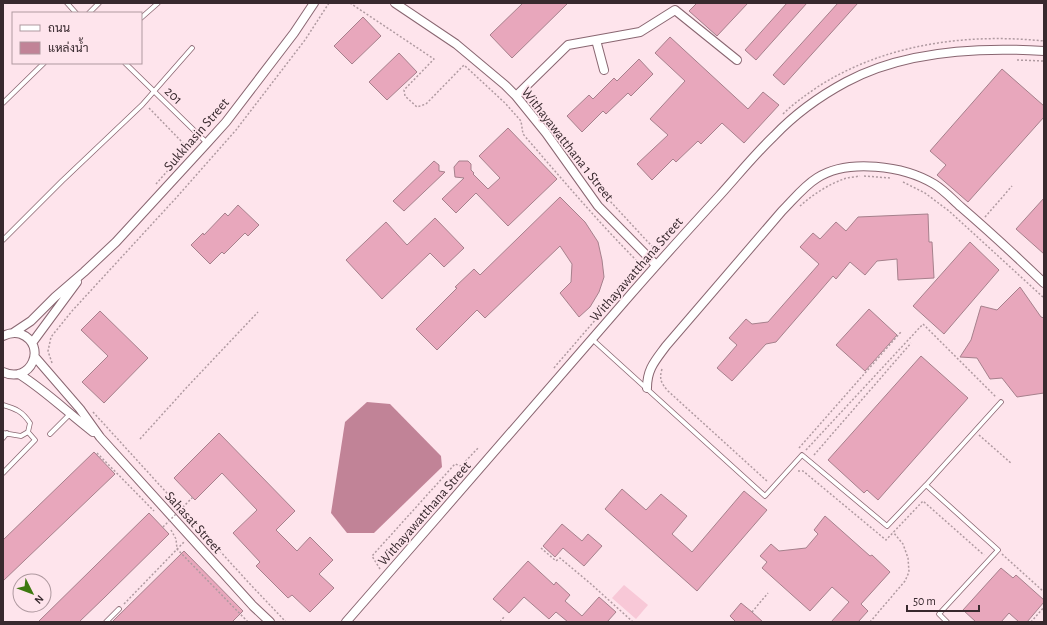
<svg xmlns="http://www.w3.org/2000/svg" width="1047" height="625" font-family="'Alegreya Sans',Sarabun,sans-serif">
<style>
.green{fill:#f8c8d7}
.water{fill:#c18397}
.building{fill:#e8a7bc;stroke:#a6808c}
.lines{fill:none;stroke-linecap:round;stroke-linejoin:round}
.service-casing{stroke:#896671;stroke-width:5.5}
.minor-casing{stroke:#896671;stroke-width:10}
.path{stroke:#b09aa1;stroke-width:1.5;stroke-dasharray:2 2;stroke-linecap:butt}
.service{stroke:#fff;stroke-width:4}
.minor{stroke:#fff;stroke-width:8}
.path-bridge{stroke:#b09aa1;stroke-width:1.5;stroke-dasharray:2 2;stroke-linecap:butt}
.labels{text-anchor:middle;stroke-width:3.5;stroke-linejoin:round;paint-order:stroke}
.street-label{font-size:14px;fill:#38292e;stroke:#fee4ec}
</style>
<rect width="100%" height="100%" fill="#fee4ec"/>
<path class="green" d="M 624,585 L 648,605 L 636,619 L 612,598 Z"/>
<path class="water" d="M 367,402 L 390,404 L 441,456 L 442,467 L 374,533 L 347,533 L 331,513 L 345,422 Z"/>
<path class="building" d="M 523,3 L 568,3 L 512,58 L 490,35 Z
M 697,3 L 748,3 L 717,36 L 689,11 Z
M 787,3 L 807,3 L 756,60 L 745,50 Z
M 838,3 L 858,3 L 784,85 L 773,75 Z
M 363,17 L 381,36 L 352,64 L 334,46 Z
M 670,37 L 748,109 L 763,92 L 779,105 L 744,143 L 722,123 L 701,144 L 698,141 L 676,162 L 673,159 L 652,180 L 637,164 L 668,135 L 650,119 L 685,81 L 655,53 Z
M 399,53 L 417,72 L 387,100 L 369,82 Z
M 639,59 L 653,74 L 631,96 L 628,93 L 606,114 L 603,111 L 582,132 L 567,116 L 589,95 L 593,99 L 614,78 L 617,81 Z
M 1002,69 L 1044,106 L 1044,117 L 968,202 L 937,175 L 946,165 L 930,151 Z
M 508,128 L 557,179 L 508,226 L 476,193 L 456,213 L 442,199 L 464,178 L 455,177 L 454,167 L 459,161 L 468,161 L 471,164 L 471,170 L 474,173 L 473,174 L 488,189 L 500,178 L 479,156 Z
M 434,161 L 439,165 L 439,171 L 445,172 L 404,211 L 393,201 Z
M 560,197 L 585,222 L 598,242 L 602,260 L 604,277 L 599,292 L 590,307 L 579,317 L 560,293 L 571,282 L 572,264 L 560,246 L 485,318 L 477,310 L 437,350 L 416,329 L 457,288 L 455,287 L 474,269 L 480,275 Z
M 1044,198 L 1044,254 L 1016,229 Z
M 238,205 L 259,225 L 248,236 L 245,233 L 224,254 L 222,252 L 210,264 L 191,245 L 203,233 L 204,235 L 225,213 L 228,216 Z
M 928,214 L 929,242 L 932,242 L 934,278 L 898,280 L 897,259 L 877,261 L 865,275 L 850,262 L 836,279 L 833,276 L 776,342 L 766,344 L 732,381 L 717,368 L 737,345 L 729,338 L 746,319 L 752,324 L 768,322 L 819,264 L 800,247 L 813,233 L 820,239 L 836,222 L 846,231 L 858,217 Z
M 435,218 L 464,248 L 444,267 L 430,253 L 382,299 L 346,260 L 386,222 L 407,245 Z
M 970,242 L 999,270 L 944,334 L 913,306 Z
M 1020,287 L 1041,317 L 1044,318 L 1044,393 L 1017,397 L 1002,378 L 990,379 L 977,358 L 960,357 L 971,340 L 981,306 L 997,310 Z
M 869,309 L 897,335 L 865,371 L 836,345 Z
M 100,311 L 148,358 L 104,403 L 82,382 L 108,356 L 81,330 Z
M 921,356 L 968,398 L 878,500 L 867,490 L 864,493 L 828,460 Z
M 219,433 L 295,511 L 276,530 L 297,551 L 310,537 L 333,560 L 319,574 L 334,588 L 310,612 L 292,595 L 288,598 L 256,566 L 260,562 L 233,533 L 257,510 L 222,473 L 195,500 L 174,478 Z
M 94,452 L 115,474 L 3,581 L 3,540 Z
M 622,489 L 646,510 L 661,494 L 687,516 L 672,534 L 692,552 L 744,491 L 767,510 L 697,591 L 605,509 Z
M 149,513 L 169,534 L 105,597 L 79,622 L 38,622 Z
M 825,516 L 870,556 L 872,555 L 890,572 L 861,604 L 868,611 L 858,622 L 831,622 L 849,602 L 832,587 L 810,611 L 762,568 L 767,562 L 760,556 L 771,544 L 779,551 L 806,548 L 818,534 L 814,530 Z
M 562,524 L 582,541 L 588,534 L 602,546 L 584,566 L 563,548 L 555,557 L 543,546 Z
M 184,551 L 243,611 L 232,622 L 112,622 Z
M 528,561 L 554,585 L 556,582 L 570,595 L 565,601 L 582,616 L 599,597 L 616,612 L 607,622 L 568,622 L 556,612 L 549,619 L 524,597 L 509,613 L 493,599 Z
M 1001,568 L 1013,578 L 1016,575 L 1044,600 L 1044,602 L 1027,622 L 1019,622 L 1009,613 L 1001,622 L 976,622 L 963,610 Z
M 741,603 L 752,612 L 763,622 L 736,622 L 730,616 Z"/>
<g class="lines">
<defs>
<path id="service" d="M 67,3 L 76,13
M 89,13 L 99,3
M 141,18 L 158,3
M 125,63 L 207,143
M 3,103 L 44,63
M 3,240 L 62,181 L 142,105 L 192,48
M 592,339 L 765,496 L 802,455 L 887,526 L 926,485 L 998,550 L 939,614 L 947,622
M 3,405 C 16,409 22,411 30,423 L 28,432 L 21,436 L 3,433
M 50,434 L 70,414
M 3,438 L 7,433
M 3,473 L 35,440 L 28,432
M 926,485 L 1001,402
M 106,622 L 119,609"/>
<path id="minor" d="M 395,3 L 456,44 L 505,85 L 516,96 L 546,133 L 598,206 L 656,265
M 596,40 L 604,70
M 516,96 L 568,45 L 640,32 L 675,10 L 737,60
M 13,333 L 31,321 L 55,297 L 84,272 L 116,242 L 207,143 L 226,122 L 294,33 L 314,3
M 3,336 C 9,333 15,332 21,334 C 48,345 31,385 3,372
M 32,343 L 77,282
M 35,357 L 80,409 L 100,437 L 253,606 L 270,622
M 19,374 C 46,391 68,413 93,432
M 647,388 C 647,369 655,361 666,346 L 782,211 C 793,200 804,186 817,178 C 848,158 904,166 934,184 C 944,190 953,200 961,207 C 990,232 1017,257 1044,283
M 346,622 C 439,515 533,408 625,301 C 656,265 688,230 720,195 C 738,175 755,154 774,136 C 794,115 820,96 846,82 C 903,51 980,47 1044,51"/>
</defs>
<use href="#service" class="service-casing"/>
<use href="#minor" class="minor-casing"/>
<path class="path" d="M 350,3 L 434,59 L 404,90 L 405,96 L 417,107 L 426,104 L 464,65 L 505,103 L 521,121 L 523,134 C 561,178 598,222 639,263 L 640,268 L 553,369
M 1017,60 L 1044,61
M 149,108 L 182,142 L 188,151
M 783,114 C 794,103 806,95 819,86 C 885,44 967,33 1044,41
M 864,176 L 890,178
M 903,182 L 925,193 L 949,211 L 1044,298
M 156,184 L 175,162 L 178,161
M 597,187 L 647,241 L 652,246 L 661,246
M 800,206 C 812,195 829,184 844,179 C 849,177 855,177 860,176
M 985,217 L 1012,186
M 52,363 L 48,351 L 51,337 L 72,311 L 176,198 L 236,130 L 305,40 L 329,3
M 662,369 C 659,379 661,383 668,391 L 768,482
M 93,412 L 249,583 L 286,622
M 979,435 L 1012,464
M 140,439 L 188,386 L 258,312
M 799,448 L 901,332
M 806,450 L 923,324 L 996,397
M 97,453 L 154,511
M 814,455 L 911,343
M 798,471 L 803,471 L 886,540 L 923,501 L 984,555
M 171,530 L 176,539 L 177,549 L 248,622
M 541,548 L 556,561 L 560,558 L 591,584 L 633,622
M 1002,554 L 1044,592
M 380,569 L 372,556 L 455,464 L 461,466 L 479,447
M 124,604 L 184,542
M 752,612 L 768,593
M 500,622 L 504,617
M 870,622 L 905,581 L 909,572 L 908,558 L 903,544 L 893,532
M 1031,622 L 1044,607"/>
<use href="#service" class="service"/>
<use href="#minor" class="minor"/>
<path class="path-bridge" d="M 163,527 L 193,497"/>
</g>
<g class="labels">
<g class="street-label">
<text transform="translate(174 95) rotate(44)" y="5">201</text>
<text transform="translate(196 134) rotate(-49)" y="5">Sukkhasin Street</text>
<text transform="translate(568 144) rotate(52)" y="5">Withayawatthana 1 Street</text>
<text transform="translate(636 269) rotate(-49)" y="5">Withayawatthana Street</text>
<text transform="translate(424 513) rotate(-49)" y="5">Withayawatthana Street</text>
<text transform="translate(194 522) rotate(48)" y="5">Sahasat Street</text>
</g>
</g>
<rect width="1047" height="625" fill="none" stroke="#38292e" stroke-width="8"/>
<rect x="12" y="12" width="130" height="52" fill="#fee4ec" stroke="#af99a0"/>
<rect x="20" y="25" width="20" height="6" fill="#ffffff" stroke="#af99a0"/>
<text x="48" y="32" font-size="12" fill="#38292e">ถนน</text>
<rect x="20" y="42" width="20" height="12" fill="#c18397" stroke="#af99a0"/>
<text x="48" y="52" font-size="12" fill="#38292e">แหล่งน้ำ</text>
<g transform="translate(32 593) rotate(132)"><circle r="19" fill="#fee4ec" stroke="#af99a0"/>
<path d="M0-3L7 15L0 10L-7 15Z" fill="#3e7910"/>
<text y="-6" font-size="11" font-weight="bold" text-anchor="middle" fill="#38292e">N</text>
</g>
<path d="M907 605v6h72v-6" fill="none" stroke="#38292e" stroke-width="2"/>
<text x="913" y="605" font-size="12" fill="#38292e" stroke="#fee4ec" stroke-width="3" paint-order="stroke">50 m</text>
</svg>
